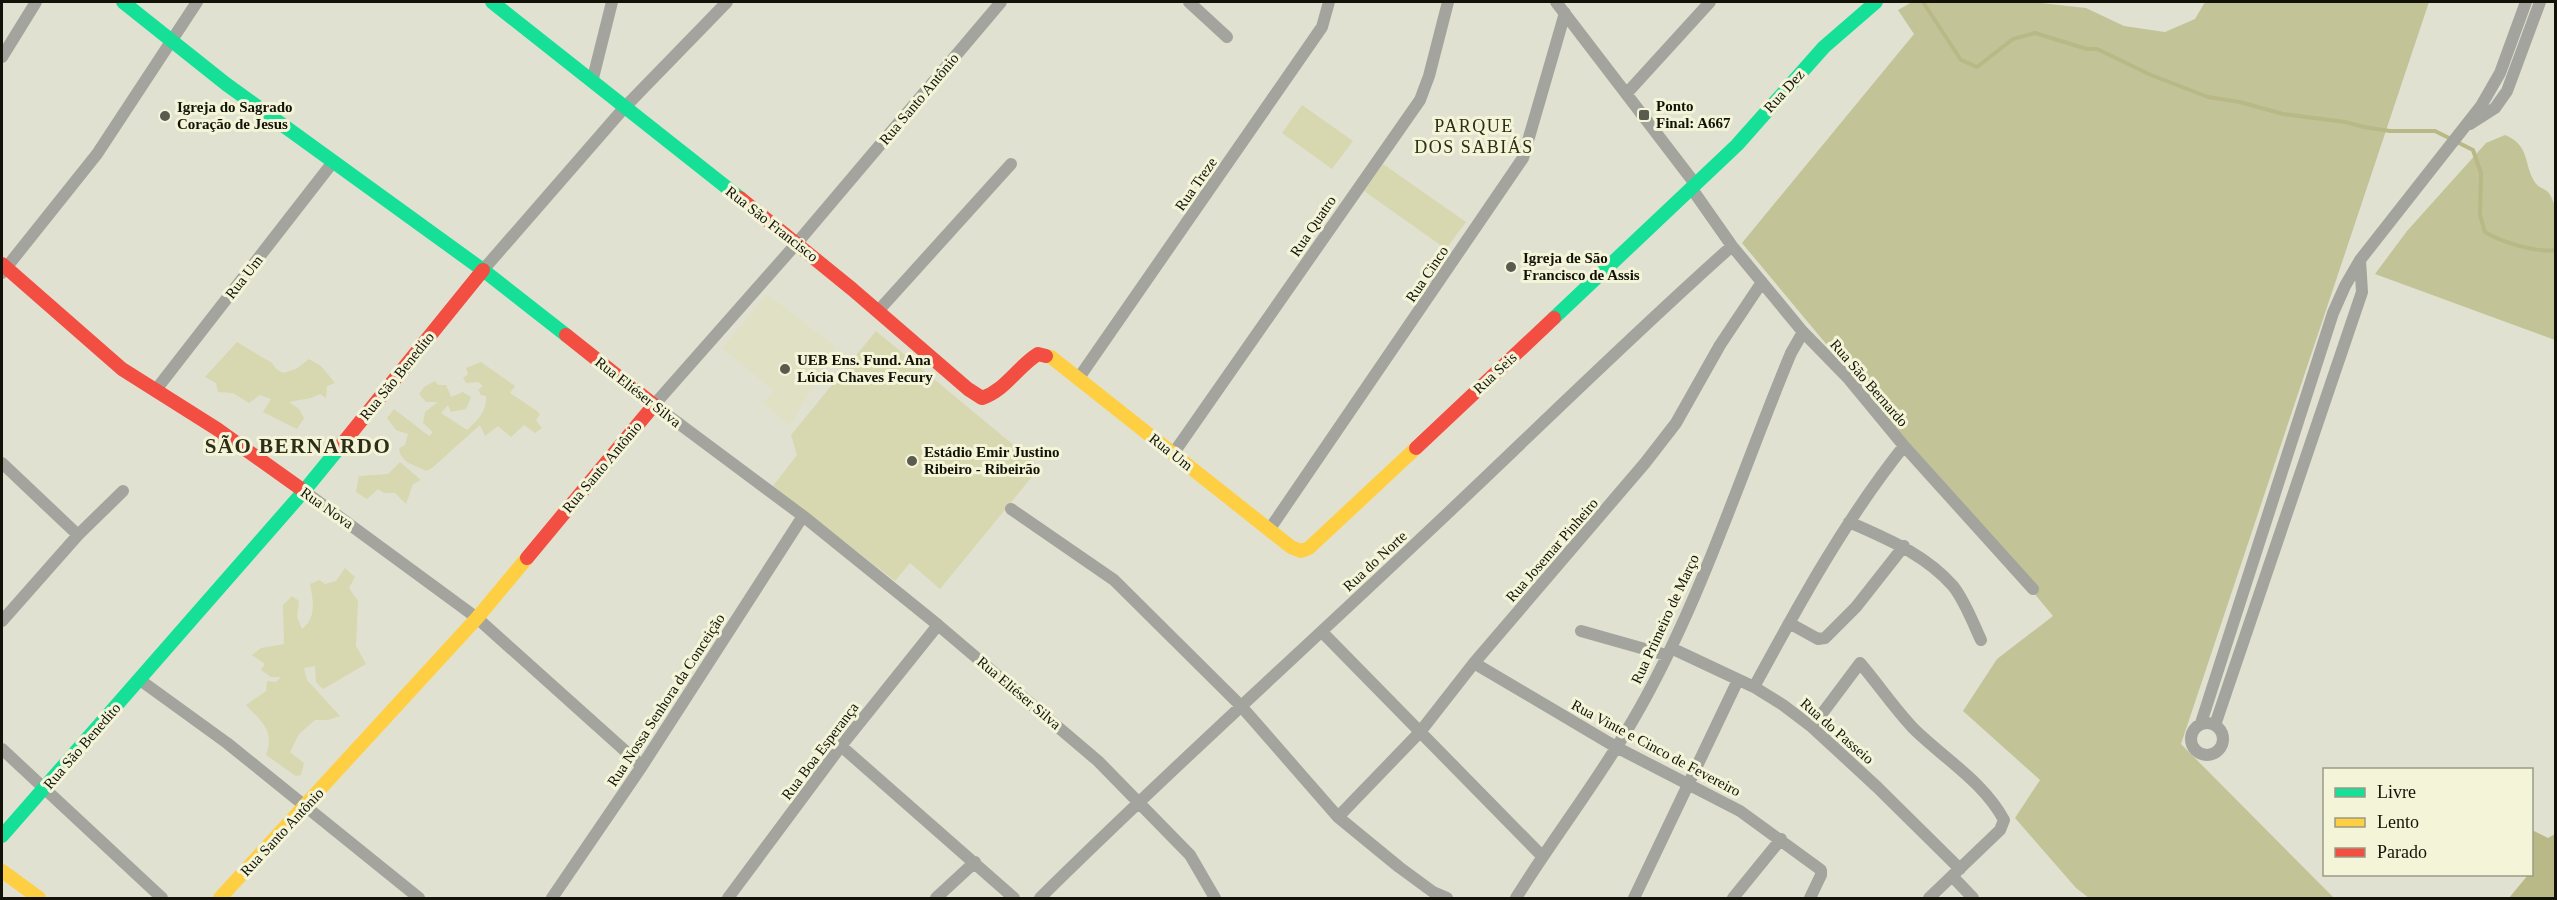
<svg xmlns="http://www.w3.org/2000/svg" width="2557" height="900" font-family="'Times New Roman',serif">
<style>
.built{fill:#e0e0c5}
.green{fill:#d7d7b0}
.forest{fill:#c3c398}
.water{fill:#b9b887}
.lines{fill:none;stroke-linecap:round;stroke-linejoin:round}
.stream{stroke:#b9b887;stroke-width:4}
.street{stroke:#a4a49e;stroke-width:12}
.fast{stroke:#16e098;stroke-width:14}
.slow{stroke:#ffcf43;stroke-width:14}
.jam{stroke:#f24e42;stroke-width:14}
.poi-dot{fill:#5a5a4e;stroke:#f4f5d8;stroke-width:2}
.labels{text-anchor:middle;stroke-width:6;stroke-linejoin:round;paint-order:stroke}
.street-label{font-size:15px;fill:#121208;stroke:#f4f5d8}
.poi-label{font-size:15px;font-weight:bold;fill:#121208;stroke:#f4f5d8;text-anchor:start}
.quarter-label{font-size:18px;letter-spacing:1.5px;fill:#2e2d17;stroke:#f4f5d8}
.district-label{font-size:21px;font-weight:bold;letter-spacing:1.5px;fill:#2e2d17;stroke:#f4f5d8}
</style>
<rect width="100%" height="100%" fill="#e1e1d1"/>
<path class="built" d="M 767,294 L 836,347 L 790,426 L 763,403 L 773,390 L 722,348 Z"/>
<path class="green" d="M 1302,105 L 1353,141 L 1332,169 L 1282,133 Z
M 1383,164 L 1466,222 L 1446,249 L 1364,191 Z
M 876,331 L 1040,467 L 940,589 L 910,563 L 895,581 L 773,486 L 797,455 L 791,435 Z
M 237,342 L 272,363 L 276,369 L 283,373 L 296,369 L 309,359 L 321,366 L 335,383 L 327,386 L 326,398 L 320,394 L 311,398 L 289,402 L 299,409 L 304,418 L 297,429 L 263,412 L 271,399 L 260,395 L 249,403 L 233,393 L 218,392 L 216,383 L 205,377 Z
M 481,362 L 515,386 L 510,393 L 537,411 L 540,414 L 536,420 L 542,428 L 535,433 L 524,425 L 511,437 L 498,426 L 485,436 L 480,425 L 432,468 L 426,471 C 414,464 401,464 399,448 L 405,445 L 408,434 L 396,430 L 387,418 L 394,409 L 429,436 L 433,432 L 423,423 L 425,412 L 438,402 L 426,402 L 419,394 L 424,387 L 435,381 L 438,385 L 446,385 L 451,397 L 463,392 L 471,397 L 466,409 L 451,412 L 448,405 L 441,413 L 467,430 C 478,420 487,411 486,396 L 481,395 L 478,390 L 483,386 L 478,382 L 466,383 L 463,378 L 468,374 L 466,368 Z
M 400,462 L 421,480 L 413,484 L 406,504 L 395,493 L 384,493 L 378,489 L 367,499 L 356,492 L 359,476 L 388,474 Z
M 345,568 L 355,577 L 349,588 L 358,601 L 356,646 L 366,664 L 323,689 L 316,682 L 315,666 L 304,668 L 307,680 L 340,716 L 328,720 L 315,720 L 299,734 L 290,752 L 304,763 L 301,775 L 296,776 L 266,755 C 275,731 262,722 246,705 L 266,691 L 267,681 L 276,682 L 281,677 L 271,677 L 261,670 L 265,664 L 252,655 L 261,648 L 284,644 L 283,605 L 292,596 L 299,601 L 297,617 L 302,629 C 317,618 313,600 310,584 L 319,580 L 325,584 L 336,581 Z"/>
<path class="forest" d="M 1912,2 L 2032,2 L 2086,8 L 2124,26 L 2165,32 L 2195,19 L 2205,2 L 2429,2 L 2181,744 L 2334,898 L 2089,898 L 2076,888 L 2015,818 L 2040,780 L 1963,711 L 1997,659 L 2053,616 L 1742,243 L 1914,34 L 1898,10 Z
M 2505,135 C 2530,146 2523,161 2534,181 C 2538,188 2544,188 2549,193 C 2552,197 2553,202 2555,206 L 2555,340 L 2375,274 L 2407,231 L 2486,143 Z"/>
<path class="water" d="M 2532,830 L 2548,838 L 2555,834 L 2555,898 L 2509,898 L 2528,875 L 2532,874 Z"/>
<g class="lines">
<path class="stream" d="M 1923,2 L 1961,60 L 1977,67 L 2013,39 L 2035,33 L 2087,49 L 2097,49 L 2151,75 L 2208,97 L 2240,102 L 2283,114 L 2345,122 L 2364,127 L 2390,131 L 2435,131 L 2473,150 L 2481,173 L 2480,215 L 2485,232 C 2501,242 2537,253 2556,250"/>
<path class="street" d="M 1001,2 L 797,243 L 654,405 L 803,516 L 938,625 L 1098,761 L 1190,855 L 1215,898
M 1189,2 L 1227,37
M 1556,2 L 1696,185
M 2,57 L 36,2
M 592,82 L 612,2
M 1627,93 L 1710,2
M 2470,124 L 2495,108 L 2507,91 L 2540,2
M 1692,189 L 1732,246 L 1803,332 L 1847,377 L 1904,446 L 2033,589
M 483,270 L 624,108 L 727,2
M 2,273 L 97,154 L 197,2
M 879,310 L 1011,164
M 1078,379 L 1322,27 L 1329,2
M 155,391 L 333,162
M 1173,454 L 1420,100 L 1429,76 L 1448,2
M 2,463 L 78,535
M 304,491 L 477,618 L 642,766
M 1011,509 L 1114,580 L 1241,706 L 1338,817 L 1399,867 L 1433,892 L 1447,898
M 1849,522 C 1887,539 1925,554 1953,586 C 1965,601 1973,623 1981,640
M 1269,530 L 1523,158 L 1565,13
M 2,621 L 78,535 L 123,491
M 1789,623 L 1818,639 L 1825,638 L 1856,607 L 1904,546
M 1581,631 L 1666,655
M 1322,632 L 1542,856
M 1671,648 L 1754,687 L 1783,705 L 1812,727 L 1877,787 L 1960,869
M 1474,663 L 1616,747 L 1740,811 L 1821,870 L 1821,875 L 1810,898
M 140,680 L 227,743 L 419,898
M 1754,687 C 1799,604 1845,520 1904,446
M2191 739a16 16 0 1 1 32 0a16 16 0 1 1-32 0Z
M 2201,723 L 2333,313 L 2345,286 L 2360,260 L 2481,106 L 2500,73 L 2526,2
M 2215,725 L 2362,292 L 2360,260
M 1812,727 L 1860,663 C 1878,684 1894,708 1913,728 C 1943,758 1983,781 2004,820 L 2000,830 L 1929,898
M 841,746 L 1014,898
M 2,749 L 162,898
M 1338,817 L 1420,732 L 1474,663 L 1645,463 L 1676,423 L 1720,345 L 1762,282
M 1952,876 L 1973,898
M 552,898 L 642,766 L 803,516
M 728,898 L 841,746 L 938,625
M 936,898 L 975,862
M 1040,898 C 1162,777 1290,662 1415,544 C 1521,445 1624,342 1732,246
M 1516,898 C 1553,838 1598,781 1633,720 C 1700,605 1740,475 1791,353 L 1803,332
M 1634,898 L 1738,680
M 1733,898 L 1781,839"/>
<path class="fast" d="M 123,2 L 226,84 L 483,270 L 566,335
M 492,2 L 740,198
M 1554,318 L 1737,145 L 1824,47 L 1876,2
M 2,836 L 304,491 L 339,448"/>
<path class="slow" d="M 1046,356 L 1051,357 L 1291,547 L 1301,551 L 1309,548 L 1416,448
M 2,871 L 39,898
M 220,898 L 477,618 L 527,558"/>
<path class="jam" d="M 740,198 L 852,289 L 968,389 L 982,398 C 1006,390 1017,367 1038,354 L 1046,356
M 2,264 L 122,369 L 217,429 L 304,491
M 339,448 L 483,270
M 1416,448 L 1554,318
M 527,558 L 654,405 L 566,335"/>
</g>
<g class="poi-dot">
<rect x="1638" y="109" width="12" height="12" rx="3"/>
<circle cx="165" cy="116" r="6"/>
<circle cx="1511" cy="267" r="6"/>
<circle cx="785" cy="369" r="6"/>
<circle cx="912" cy="461" r="6"/>
</g>
<g class="labels">
<g class="street-label">
<text transform="translate(1784 91) rotate(-48)" y="5">Rua Dez</text>
<text transform="translate(919 99) rotate(-50)" y="5">Rua Santo Antônio</text>
<text transform="translate(1196 184) rotate(-55)" y="5">Rua Treze</text>
<text transform="translate(772 224) rotate(38)" y="5">Rua São Francisco</text>
<text transform="translate(1313 226) rotate(-56)" y="5">Rua Quatro</text>
<text transform="translate(1427 274) rotate(-56)" y="5">Rua Cinco</text>
<text transform="translate(244 277) rotate(-52)" y="5">Rua Um</text>
<text transform="translate(1495 373) rotate(-43)" y="5">Rua Seis</text>
<text transform="translate(397 376) rotate(-51)" y="5">Rua São Benedito</text>
<text transform="translate(1869 383) rotate(49)" y="5">Rua São Bernardo</text>
<text transform="translate(638 392) rotate(38)" y="5">Rua Eliéser Silva</text>
<text transform="translate(1171 452) rotate(38)" y="5">Rua Um</text>
<text transform="translate(602 467) rotate(-50)" y="5">Rua Santo Antônio</text>
<text transform="translate(327 508) rotate(35)" y="5">Rua Nova</text>
<text transform="translate(1552 550) rotate(-49)" y="5">Rua Josemar Pinheiro</text>
<text transform="translate(1375 561) rotate(-43)" y="5">Rua do Norte</text>
<text transform="translate(1665 619) rotate(-65)" y="5">Rua Primeiro de Março</text>
<text transform="translate(1019 693) rotate(40)" y="5">Rua Eliéser Silva</text>
<text transform="translate(666 700) rotate(-57)" y="5">Rua Nossa Senhora da Conceição</text>
<text transform="translate(1837 731) rotate(41)" y="5">Rua do Passeio</text>
<text transform="translate(82 746) rotate(-49)" y="5">Rua São Benedito</text>
<text transform="translate(1656 748) rotate(28)" y="5">Rua Vinte e Cinco de Fevereiro</text>
<text transform="translate(820 751) rotate(-53)" y="5">Rua Boa Esperança</text>
<text transform="translate(282 832) rotate(-47)" y="5">Rua Santo Antônio</text>
</g>
<g class="poi-label">
<text x="1656" y="111">Ponto<tspan x="1656" dy="17">Final: A667</tspan></text>
<text x="177" y="112">Igreja do Sagrado<tspan x="177" dy="17">Coração de Jesus</tspan></text>
<text x="1523" y="263">Igreja de São<tspan x="1523" dy="17">Francisco de Assis</tspan></text>
<text x="797" y="365">UEB Ens. Fund. Ana<tspan x="797" dy="17">Lúcia Chaves Fecury</tspan></text>
<text x="924" y="457">Estádio Emir Justino<tspan x="924" dy="17">Ribeiro - Ribeirão</tspan></text>
</g>
<g class="quarter-label">
<text x="1474" y="132">PARQUE<tspan x="1474" dy="21">DOS SABIÁS</tspan></text>
</g>
<g class="district-label">
<text x="298" y="453">SÃO BERNARDO</text>
</g>
</g>
<rect width="2557" height="900" fill="none" stroke="#121208" stroke-width="6"/>
<rect x="2323" y="768" width="210" height="108" fill="#f4f5d8" stroke="#9a9a85" stroke-width="1.5"/>
<rect x="2335" y="788" width="30" height="9" fill="#16e098" stroke="#9a9a85" stroke-width="1.5"/>
<text x="2377" y="798" font-size="18" fill="#121208">Livre</text>
<rect x="2335" y="818" width="30" height="9" fill="#ffcf43" stroke="#9a9a85" stroke-width="1.5"/>
<text x="2377" y="828" font-size="18" fill="#121208">Lento</text>
<rect x="2335" y="848" width="30" height="9" fill="#f24e42" stroke="#9a9a85" stroke-width="1.5"/>
<text x="2377" y="858" font-size="18" fill="#121208">Parado</text>
</svg>
